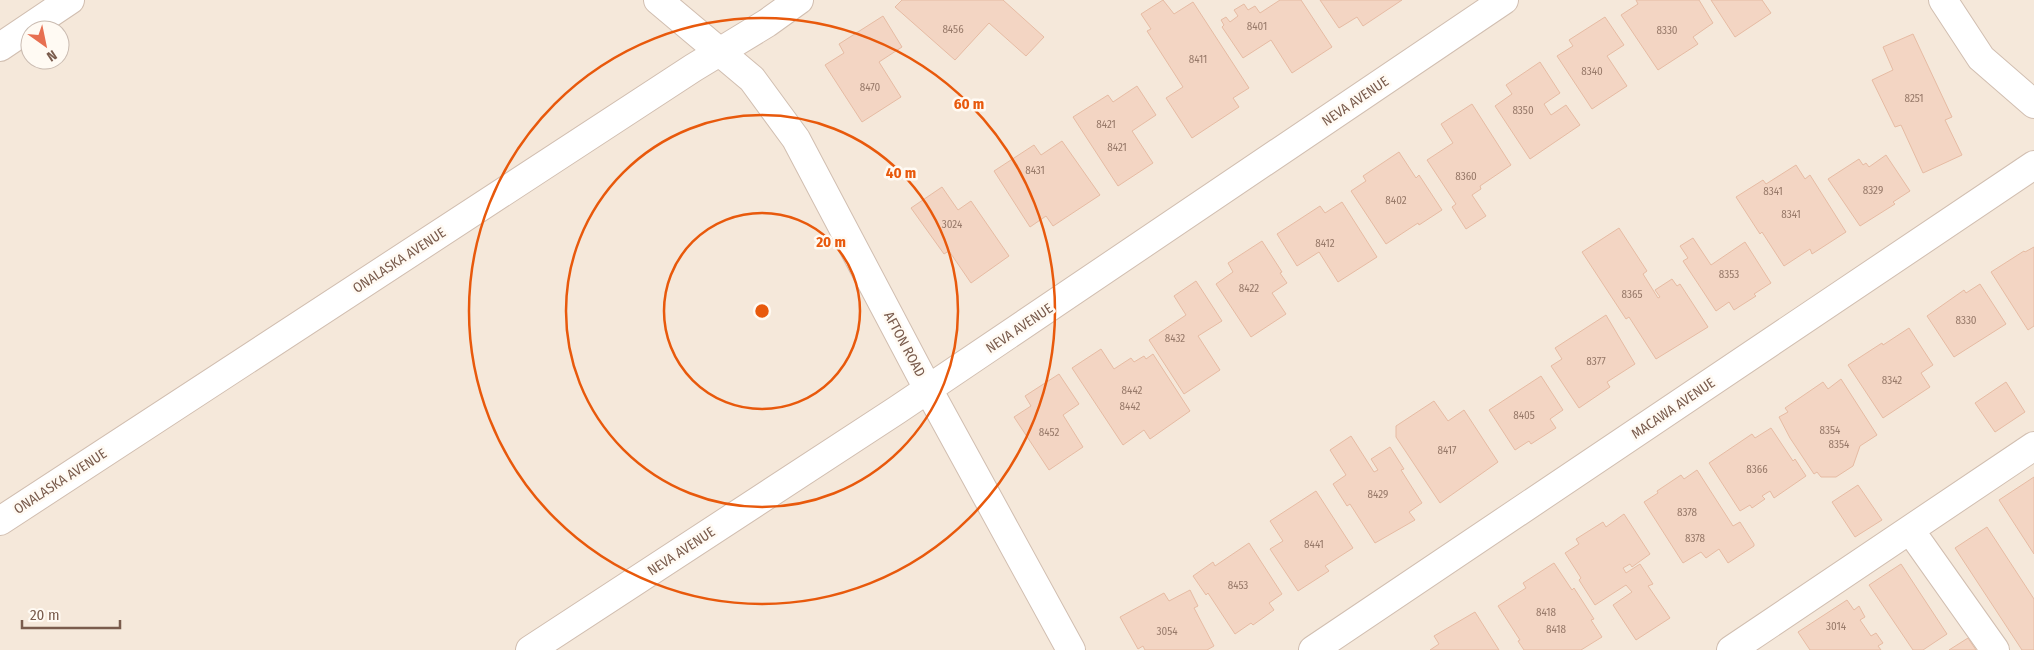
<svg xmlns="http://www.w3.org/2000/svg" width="2034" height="650" font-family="'Fira Sans Condensed',sans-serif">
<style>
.residential{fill:#f5e8da;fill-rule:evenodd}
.building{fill:#f3d5c3;stroke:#e6bba3}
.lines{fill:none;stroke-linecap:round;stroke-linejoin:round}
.minor-casing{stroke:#d1beb0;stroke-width:30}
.minor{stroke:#fff;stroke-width:28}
.ring{fill:none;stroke:#e8590c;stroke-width:2.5}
.labels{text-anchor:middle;stroke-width:5;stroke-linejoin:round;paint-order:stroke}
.number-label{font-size:11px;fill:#987a6a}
.street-label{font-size:14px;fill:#7a5c4d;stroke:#fffaf3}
.centre{fill:#e8590c;stroke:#fffaf3;stroke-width:2.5}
.ring-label{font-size:15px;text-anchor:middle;font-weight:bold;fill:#e8590c;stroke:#fffaf3;stroke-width:5;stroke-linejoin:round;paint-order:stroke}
</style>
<rect width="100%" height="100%" fill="#fdf6ec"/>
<path class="residential" d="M 0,0 L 2034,0 L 2034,650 L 0,650 ZM 30,30 L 60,30 L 60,60 L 30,60 Z"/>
<path class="building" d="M 902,0 L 1003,0 L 1044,37 L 1026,56 L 989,23 L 955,60 L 895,7 Z
M 1163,0 L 1174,14 L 1193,2 L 1249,88 L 1233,98 L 1239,107 L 1192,138 L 1166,98 L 1183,87 L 1147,31 L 1151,29 L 1141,14 Z
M 1280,0 L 1301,0 L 1332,47 L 1292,73 L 1271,40 L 1243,58 L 1222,27 L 1224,25 L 1221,20 L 1226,17 L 1230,22 L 1238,16 L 1234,10 L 1244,4 L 1248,10 L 1255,6 L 1260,13 Z
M 1320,0 L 1402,0 L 1363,26 L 1357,17 L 1339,28 Z
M 1636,0 L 1699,0 L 1713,23 L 1693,37 L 1698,44 L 1658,70 L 1621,15 L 1638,4 Z
M 1711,0 L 1762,0 L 1771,13 L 1735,37 Z
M 883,16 L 902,47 L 879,62 L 901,97 L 862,122 L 825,65 L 844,53 L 839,44 Z
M 1605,17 L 1624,45 L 1607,56 L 1627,86 L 1592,109 L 1557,56 L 1573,46 L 1569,40 Z
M 1913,34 L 1952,117 L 1945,120 L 1962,155 L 1923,173 L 1901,125 L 1895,127 L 1872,80 L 1893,70 L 1883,47 Z
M 1540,62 L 1560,93 L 1544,104 L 1551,115 L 1566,105 L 1580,125 L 1530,159 L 1495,106 L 1512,94 L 1506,85 Z
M 1137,86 L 1156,115 L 1132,131 L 1153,163 L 1118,186 L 1073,117 L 1108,95 L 1113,102 Z
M 1472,104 L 1511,165 L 1480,186 L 1481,189 L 1472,195 L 1486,216 L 1466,229 L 1452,207 L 1456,204 L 1427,160 L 1453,143 L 1441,124 Z
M 1062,141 L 1100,195 L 1053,226 L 1046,216 L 1030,227 L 994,171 L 1034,145 L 1041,155 Z
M 1399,152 L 1416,178 L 1419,175 L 1442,210 L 1419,225 L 1418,223 L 1386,244 L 1351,191 L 1366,181 L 1363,176 Z
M 1886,155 L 1910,191 L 1893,202 L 1895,204 L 1860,226 L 1828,179 L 1859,159 L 1863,165 L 1866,163 L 1869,167 Z
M 1796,165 L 1805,179 L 1810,175 L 1846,232 L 1812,254 L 1810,249 L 1784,266 L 1762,232 L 1760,234 L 1736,197 L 1763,180 L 1766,184 Z
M 942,187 L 958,210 L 971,201 L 1009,256 L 971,283 L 949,251 L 944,254 L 911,208 Z
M 1342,202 L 1377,257 L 1338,282 L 1319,252 L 1297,266 L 1277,234 L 1320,206 L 1325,213 Z
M 1619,228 L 1647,271 L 1643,274 L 1658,298 L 1660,297 L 1655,290 L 1672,279 L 1677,286 L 1680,284 L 1708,327 L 1656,359 L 1629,317 L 1626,319 L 1582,252 Z
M 1693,238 L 1711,265 L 1745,242 L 1771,283 L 1754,294 L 1756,296 L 1734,310 L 1729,302 L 1716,311 L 1683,261 L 1688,258 L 1680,246 Z
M 1262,241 L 1282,272 L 1280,273 L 1287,283 L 1272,293 L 1286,314 L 1251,337 L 1216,284 L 1233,272 L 1228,263 Z
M 2034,247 L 2034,326 L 2028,330 L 1991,272 L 2024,251 L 2025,252 Z
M 1196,281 L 1222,321 L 1198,336 L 1220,370 L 1184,394 L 1149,340 L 1186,315 L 1174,296 Z
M 1980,284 L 2006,324 L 1954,357 L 1927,316 L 1964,290 L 1966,293 Z
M 1606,315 L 1635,364 L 1607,382 L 1610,387 L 1579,408 L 1551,366 L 1562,359 L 1555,348 Z
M 1909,328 L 1933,365 L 1921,373 L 1930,387 L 1883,418 L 1848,365 L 1882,343 L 1883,345 Z
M 1101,349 L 1114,369 L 1131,358 L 1134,362 L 1144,356 L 1146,359 L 1153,354 L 1190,411 L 1150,439 L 1144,430 L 1123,445 L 1072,368 Z
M 1059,374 L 1079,404 L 1063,415 L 1083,447 L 1049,470 L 1014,417 L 1031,406 L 1025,396 Z
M 1541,376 L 1563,410 L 1550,419 L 1556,428 L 1531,444 L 1529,441 L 1515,450 L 1489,410 Z
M 1841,379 L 1877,435 L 1860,446 L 1853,466 L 1836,477 L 1821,477 L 1817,472 L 1814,474 L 1790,438 L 1779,417 L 1788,412 L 1785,408 L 1823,382 L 1828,389 Z
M 2006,382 L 2025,412 L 1995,432 L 1975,403 Z
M 1434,401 L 1448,421 L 1464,410 L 1498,462 L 1440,503 L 1396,437 L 1396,426 Z
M 1771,428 L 1793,461 L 1795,459 L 1806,476 L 1774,498 L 1770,491 L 1762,496 L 1765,499 L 1752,508 L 1750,505 L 1740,511 L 1709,463 L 1752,434 L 1755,438 Z
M 1351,436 L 1374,472 L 1378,470 L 1371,459 L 1390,447 L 1404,469 L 1401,470 L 1422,503 L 1409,512 L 1415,520 L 1375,543 L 1350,504 L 1347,506 L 1333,484 L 1346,475 L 1330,450 Z
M 1697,470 L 1733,526 L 1740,522 L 1754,544 L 1754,546 L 1728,563 L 1719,549 L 1706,558 L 1701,552 L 1683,563 L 1644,502 L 1658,493 L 1657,491 L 1681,475 L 1684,479 Z
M 2034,477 L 2034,554 L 1999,500 Z
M 1858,485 L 1882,520 L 1855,537 L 1832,502 Z
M 1316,491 L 1353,548 L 1325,566 L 1329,571 L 1298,591 L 1270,549 L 1283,541 L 1270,521 Z
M 1624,514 L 1650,554 L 1632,567 L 1630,564 L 1623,568 L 1626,573 L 1640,564 L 1653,584 L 1648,586 L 1670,618 L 1636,640 L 1613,605 L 1632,592 L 1626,585 L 1595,605 L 1579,580 L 1581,578 L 1565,553 L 1579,544 L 1576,539 L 1603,522 L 1606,527 Z
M 1987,527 L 2034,599 L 2034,650 L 2022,650 L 1955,548 Z
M 1249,543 L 1282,594 L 1269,603 L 1274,610 L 1253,625 L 1251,623 L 1235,634 L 1208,593 L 1206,595 L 1193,576 L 1213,562 L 1215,566 Z
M 1554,563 L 1572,590 L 1574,588 L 1594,619 L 1591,620 L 1602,637 L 1581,650 L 1524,650 L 1518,641 L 1520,640 L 1498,606 L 1526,588 L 1523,583 Z
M 1901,564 L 1947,634 L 1923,650 L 1913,650 L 1869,585 Z
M 1190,590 L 1198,606 L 1194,608 L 1214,646 L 1207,650 L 1145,650 L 1143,646 L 1138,649 L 1120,617 L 1164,593 L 1169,601 Z
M 1847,600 L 1854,610 L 1859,606 L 1865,617 L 1860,620 L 1871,636 L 1876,633 L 1883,643 L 1878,646 L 1881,650 L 1810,650 L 1798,632 Z
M 1475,612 L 1499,650 L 1430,650 L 1439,644 L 1434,636 Z
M 1968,638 L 1976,650 L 1949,650 Z"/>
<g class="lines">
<defs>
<path id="minor" d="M 658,0 L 752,79 L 796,139 L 928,389 L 1071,650
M 1943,0 L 1981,58 L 2034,104
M 0,47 L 70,0
M 0,521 L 693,68 L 767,23 L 799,0
M 1910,530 L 1995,650
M 530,650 L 897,410 L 1504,0
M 1313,650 L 2034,165
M 1731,650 L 2034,446"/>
</defs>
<use href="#minor" class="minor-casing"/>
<use href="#minor" class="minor"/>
</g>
<g class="ring">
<circle cx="762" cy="311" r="98"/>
<circle cx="762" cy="311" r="196"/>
<circle cx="762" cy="311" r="293"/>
</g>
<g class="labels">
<g class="number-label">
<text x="1257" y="30">8401</text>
<text x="953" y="33">8456</text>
<text x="1667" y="34">8330</text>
<text x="1198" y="63">8411</text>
<text x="1592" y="75">8340</text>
<text x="870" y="91">8470</text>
<text x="1914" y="102">8251</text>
<text x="1523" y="114">8350</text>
<text x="1106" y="128">8421</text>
<text x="1117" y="151">8421</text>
<text x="1035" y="174">8431</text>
<text x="1466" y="180">8360</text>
<text x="1873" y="194">8329</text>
<text x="1773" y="195">8341</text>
<text x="1396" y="204">8402</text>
<text x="1791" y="218">8341</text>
<text x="952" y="228">3024</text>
<text x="1325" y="247">8412</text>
<text x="1729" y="278">8353</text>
<text x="1249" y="292">8422</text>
<text x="1632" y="298">8365</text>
<text x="1966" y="324">8330</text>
<text x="1175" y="342">8432</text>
<text x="1596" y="365">8377</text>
<text x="1892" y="384">8342</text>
<text x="1132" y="394">8442</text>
<text x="1130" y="410">8442</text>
<text x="1524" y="419">8405</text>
<text x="1830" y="434">8354</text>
<text x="1049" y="436">8452</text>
<text x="1839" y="448">8354</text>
<text x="1447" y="454">8417</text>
<text x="1757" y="473">8366</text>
<text x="1378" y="498">8429</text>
<text x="1687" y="516">8378</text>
<text x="1695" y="542">8378</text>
<text x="1314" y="548">8441</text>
<text x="1238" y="589">8453</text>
<text x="1546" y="616">8418</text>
<text x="1836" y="630">3014</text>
<text x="1556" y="633">8418</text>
<text x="1167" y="635">3054</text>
</g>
<g class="street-label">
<text transform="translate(1355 101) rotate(-34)" y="5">NEVA AVENUE</text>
<text transform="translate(399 260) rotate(-33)" y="5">ONALASKA AVENUE</text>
<text transform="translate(1019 328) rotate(-34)" y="5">NEVA AVENUE</text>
<text transform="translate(905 344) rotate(62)" y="5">AFTON ROAD</text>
<text transform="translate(1673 408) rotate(-34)" y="5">MACAWA AVENUE</text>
<text transform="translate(60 481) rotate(-33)" y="5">ONALASKA AVENUE</text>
<text transform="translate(681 551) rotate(-33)" y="5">NEVA AVENUE</text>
</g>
</g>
<circle cx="762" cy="311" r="8" class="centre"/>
<g class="ring-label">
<text x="969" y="109">60 m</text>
<text x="901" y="178">40 m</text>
<text x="831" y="247">20 m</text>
</g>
<g transform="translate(45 45) rotate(147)"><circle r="24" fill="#fffaf3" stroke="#cabbb1"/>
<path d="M0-4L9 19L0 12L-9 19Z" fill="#e76f51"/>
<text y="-8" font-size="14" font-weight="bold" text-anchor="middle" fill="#7a5c4d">N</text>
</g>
<path d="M22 620v8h98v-8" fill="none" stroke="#7a5c4d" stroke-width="2.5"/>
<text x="30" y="620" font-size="15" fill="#7a5c4d" stroke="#fffaf3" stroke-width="4" paint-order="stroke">20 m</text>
</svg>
